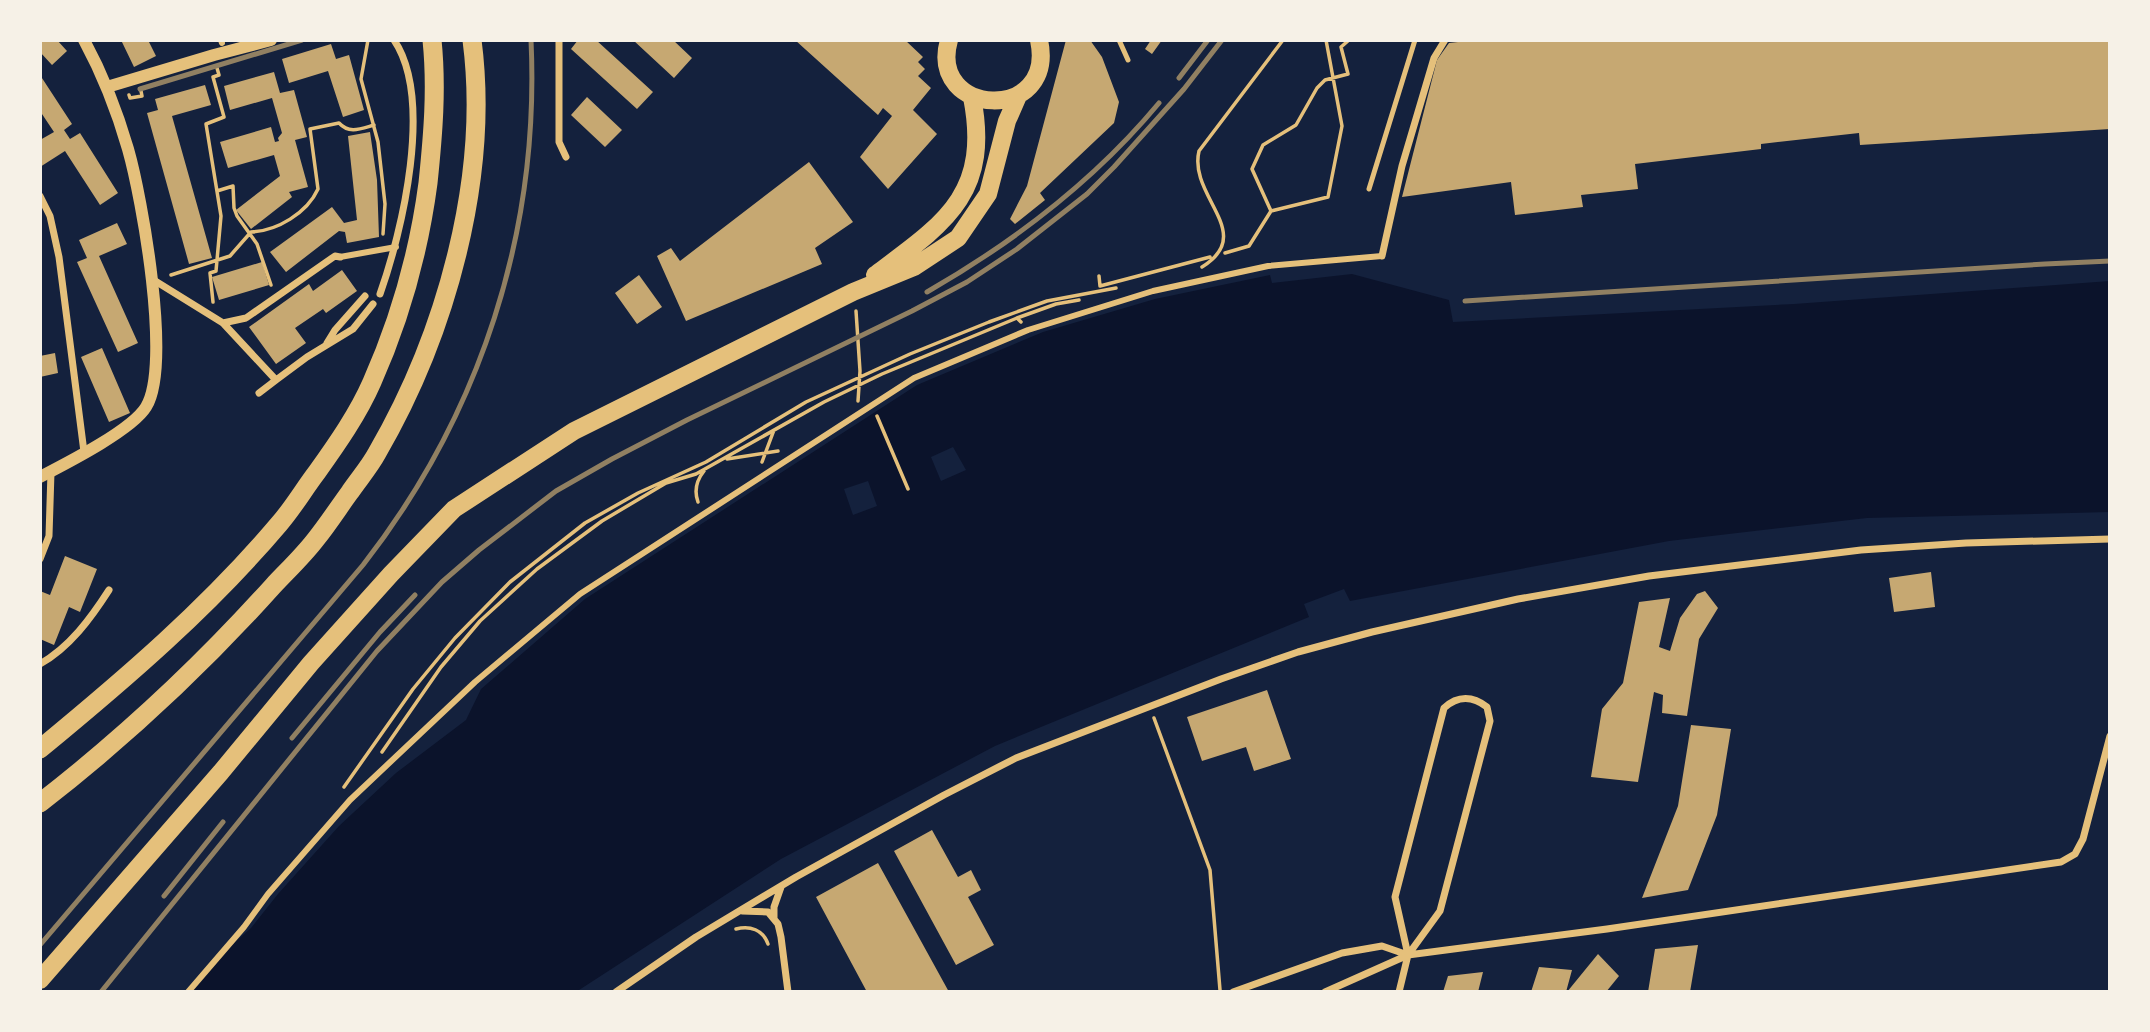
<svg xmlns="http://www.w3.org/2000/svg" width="2150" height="1032" font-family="Roboto,sans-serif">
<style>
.water{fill:#0b132b}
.pier{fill:#14213d}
.building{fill:#c6a872}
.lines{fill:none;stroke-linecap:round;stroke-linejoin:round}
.path{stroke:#e5c07b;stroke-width:3.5}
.service{stroke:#e5c07b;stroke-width:5}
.pedestrian{stroke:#e5c07b;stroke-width:6}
.minor{stroke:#e5c07b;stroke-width:7}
.tertiary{stroke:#e5c07b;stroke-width:12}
.primary{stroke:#e5c07b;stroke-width:18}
.motorway{stroke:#e5c07b;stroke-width:19}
.rail{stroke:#918062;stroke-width:5}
</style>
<rect width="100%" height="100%" fill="#14213d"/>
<path class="water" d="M 1352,274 L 1449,300 L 1453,322 L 1794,304 L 2110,281 L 2110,512 L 1867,518 L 1669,541 L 1350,601 L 1344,589 L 1304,604 L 1309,617 L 995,746 L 781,859 L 576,992 L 188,992 L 214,961 L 251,928 L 278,894 L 339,826 L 396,773 L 466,720 L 481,689 L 585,599 L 917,385 L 1043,332 L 1155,299 L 1270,275 L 1272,283 Z"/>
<path class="pier" d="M 953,447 L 966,470 L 941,481 L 931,457 Z
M 868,481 L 877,506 L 853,515 L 844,489 Z"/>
<path class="building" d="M 40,40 L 57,40 L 67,51 L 52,65 L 40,52 Z
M 121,40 L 148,40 L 156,56 L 134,67 Z
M 578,40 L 596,40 L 653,92 L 637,109 L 571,49 Z
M 633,40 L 673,40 L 692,58 L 674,78 Z
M 795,40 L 905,40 L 923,57 L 918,62 L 925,69 L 918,76 L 931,88 L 913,110 L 937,134 L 888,189 L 860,157 L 892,116 L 883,108 L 878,115 Z
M 1066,40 L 1090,40 L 1102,57 L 1119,102 L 1114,123 L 1040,193 L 1045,200 L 1015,224 L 1010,219 L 1027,186 Z
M 1151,40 L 1162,40 L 1152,54 L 1145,49 Z
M 1476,40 L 2110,40 L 2110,129 L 1860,145 L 1859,133 L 1761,144 L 1761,149 L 1635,164 L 1638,189 L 1581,195 L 1583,207 L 1515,215 L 1511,182 L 1402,197 L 1437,60 L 1449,43 Z
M 331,44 L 336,59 L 349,55 L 364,110 L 343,117 L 328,71 L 289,83 L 282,59 Z
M 274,72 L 280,93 L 294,90 L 307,137 L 295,140 L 308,187 L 289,192 L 292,197 L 251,229 L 236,210 L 280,176 L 274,155 L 228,168 L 220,142 L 271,127 L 275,142 L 279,141 L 278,138 L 282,133 L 272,98 L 230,110 L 224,86 Z
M 40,75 L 72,124 L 64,130 L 70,139 L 80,133 L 118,193 L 100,205 L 65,151 L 40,167 L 40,140 L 54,132 L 40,111 Z
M 205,85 L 211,105 L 172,116 L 212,258 L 189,264 L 147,113 L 158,110 L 155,99 Z
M 587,97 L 622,130 L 605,147 L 571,115 Z
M 370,132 L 377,180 L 379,237 L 347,243 L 345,232 L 339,231 L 286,272 L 270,252 L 332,207 L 344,223 L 357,220 L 348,136 Z
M 809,162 L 853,222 L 815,248 L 822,264 L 686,321 L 657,256 L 671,248 L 680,261 Z
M 117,223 L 127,244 L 99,256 L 138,343 L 118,352 L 77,262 L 87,258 L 79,240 Z
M 262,262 L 269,285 L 219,300 L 212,277 Z
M 342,270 L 357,291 L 326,313 L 323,309 L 295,328 L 306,343 L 276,364 L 249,327 L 309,284 L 313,291 Z
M 639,275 L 662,307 L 637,324 L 615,293 Z
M 102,348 L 130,413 L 109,422 L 81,357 Z
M 55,353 L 58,373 L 40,377 L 40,356 Z
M 65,556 L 97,569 L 80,612 L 69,607 L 54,645 L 40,639 L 40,591 L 50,595 Z
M 1931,572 L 1935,607 L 1894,612 L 1889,578 Z
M 1705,591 L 1718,608 L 1699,639 L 1687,716 L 1662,713 L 1663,695 L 1654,692 L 1638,782 L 1591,777 L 1602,709 L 1623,683 L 1639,602 L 1670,598 L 1659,647 L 1670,651 L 1680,618 L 1697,594 Z
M 1267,690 L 1291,759 L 1254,771 L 1246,747 L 1202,761 L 1187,717 Z
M 1691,725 L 1731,729 L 1717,815 L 1688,890 L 1642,898 L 1678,806 Z
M 932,830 L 958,877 L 971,870 L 981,890 L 968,897 L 994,945 L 956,965 L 894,851 Z
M 878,863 L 949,992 L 867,992 L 816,897 Z
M 1698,945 L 1690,992 L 1648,992 L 1655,949 Z
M 1598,954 L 1619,976 L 1606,992 L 1567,992 Z
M 1539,967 L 1572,970 L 1566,992 L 1531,992 Z
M 1483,972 L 1478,992 L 1443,992 L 1448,976 Z"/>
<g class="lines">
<path class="path" d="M 368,40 L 361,79 L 378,142 L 385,204 L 383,234
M 129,95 L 130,98 L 142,96 L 141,91
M 217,191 L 233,186 L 234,208 L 237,216 L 257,244 L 271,285
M 1271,211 L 1252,169 L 1263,145 L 1296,125 L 1317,88 L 1325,80 L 1348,74 L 1341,47 L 1349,40
M 1225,253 L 1249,246 L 1271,211 L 1328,197 L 1342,126 L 1326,40
M 1202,267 C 1257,233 1188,197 1199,151 L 1283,40
M 171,275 L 230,256 L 251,232 C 277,231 307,213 318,189 L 310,129 L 339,123 C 349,134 360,129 374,125
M 1099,276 L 1100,286 L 1210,257
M 213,302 L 210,273 L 216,271 L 221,216 L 206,124 L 224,117 L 213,77 L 219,75 L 217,68
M 856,311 L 860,371 L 858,401
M 1017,318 L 1056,304 L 1079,300
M 877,416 L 908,489
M 727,459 L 778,451
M 762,462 L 774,430
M 698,502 C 694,491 696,481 704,471
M 1154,718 L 1210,870 L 1220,990
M 382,752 L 441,667 L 480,621 L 537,569 L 602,521 L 666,483 L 696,474 L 824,402 L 882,374 L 1017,318 L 1021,322
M 344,787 L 413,689 L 455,638 L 510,582 L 585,523 L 638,493 L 706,462 L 806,402 L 910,354 L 989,322 L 1047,301 L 1116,288
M 736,929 C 750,925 763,930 768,944"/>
<path class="service" d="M 1119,40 L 1128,60
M 1369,189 L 1415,40"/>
<path class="pedestrian" d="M 221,40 L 222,43
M 340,257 L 396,247
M 188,992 L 244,927 L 268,894 L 350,800 L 475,682 L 580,594 L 914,378 L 1028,330 L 1153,291 L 1268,266 L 1382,256"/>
<path class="minor" d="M 559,40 L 559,142 L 566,157
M 40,196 L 50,216 L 59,257 L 84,452
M 1382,256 L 1402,166 L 1434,58 L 1445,40
M 152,279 L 223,323 L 276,380 L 307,357 L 353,329 L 373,304
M 380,294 C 402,232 434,99 394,40
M 223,323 L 246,318 L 335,256 L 340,257
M 327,343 L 335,330 L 365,296
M 259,393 L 276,380
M 40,559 L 49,536 L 51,472
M 40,664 C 70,647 91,618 109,590
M 742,911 L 768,912 L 778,924 L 781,937 L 788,992
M 774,918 L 774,907 L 781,887
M 616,992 L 696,937 L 796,877 L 944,795 L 1016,758 L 1221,679 L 1298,652 L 1372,632 L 1518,599 L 1649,576 L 1861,550 L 1966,543 L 2110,539
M 1233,992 L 1342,953 L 1382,946 L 1408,955
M 1325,992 L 1408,955 L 1607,929 L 2061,862 L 2075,854 L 2083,839 L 2110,736
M 1399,992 L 1408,955 L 1440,911 L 1490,721 L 1487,707 C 1473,696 1458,695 1444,708 L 1395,897 L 1408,955"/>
<path class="tertiary" d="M 107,87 L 214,55 L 271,40
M 40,477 C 67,463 132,430 146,407 C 172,365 142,198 128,149 C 117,111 103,75 84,40"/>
<path class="primary" d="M 949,40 C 927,117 1057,124 1039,40
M 875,275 C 945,223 991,194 972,97
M 40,980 L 221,772 L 311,663 L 391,574 L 454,509 L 574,431 L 853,292 L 914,267 L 958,238 L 988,194 L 1007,121 L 1018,96"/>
<path class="motorway" d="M 40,749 C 125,679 208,608 279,524 C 293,508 304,489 317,472 C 337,444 358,414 372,382 C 400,319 419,251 428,183 C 433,135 437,88 432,40
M 40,803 C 124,738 202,665 273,586 C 287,571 303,556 316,539 C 328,524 339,507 350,492 C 359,479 370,466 377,453 C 446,334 490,177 472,40"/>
<path class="rail" d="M 1179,78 L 1208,40
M 140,89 L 302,40
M 927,292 C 1014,242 1095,180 1159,103
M 1465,301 L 2045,264 L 2110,261
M 292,738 L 380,632 L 415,595
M 164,896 L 223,822
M 40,945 L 363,565 C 480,415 540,232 531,40
M 101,992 L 377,651 L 442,582 L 479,550 L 556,491 L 612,459 L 687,420 L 912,311 L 967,282 L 1017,249 L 1087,194 L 1114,167 L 1184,89 L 1222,40"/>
</g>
<rect width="2150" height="1032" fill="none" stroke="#f6f1e7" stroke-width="84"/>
</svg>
